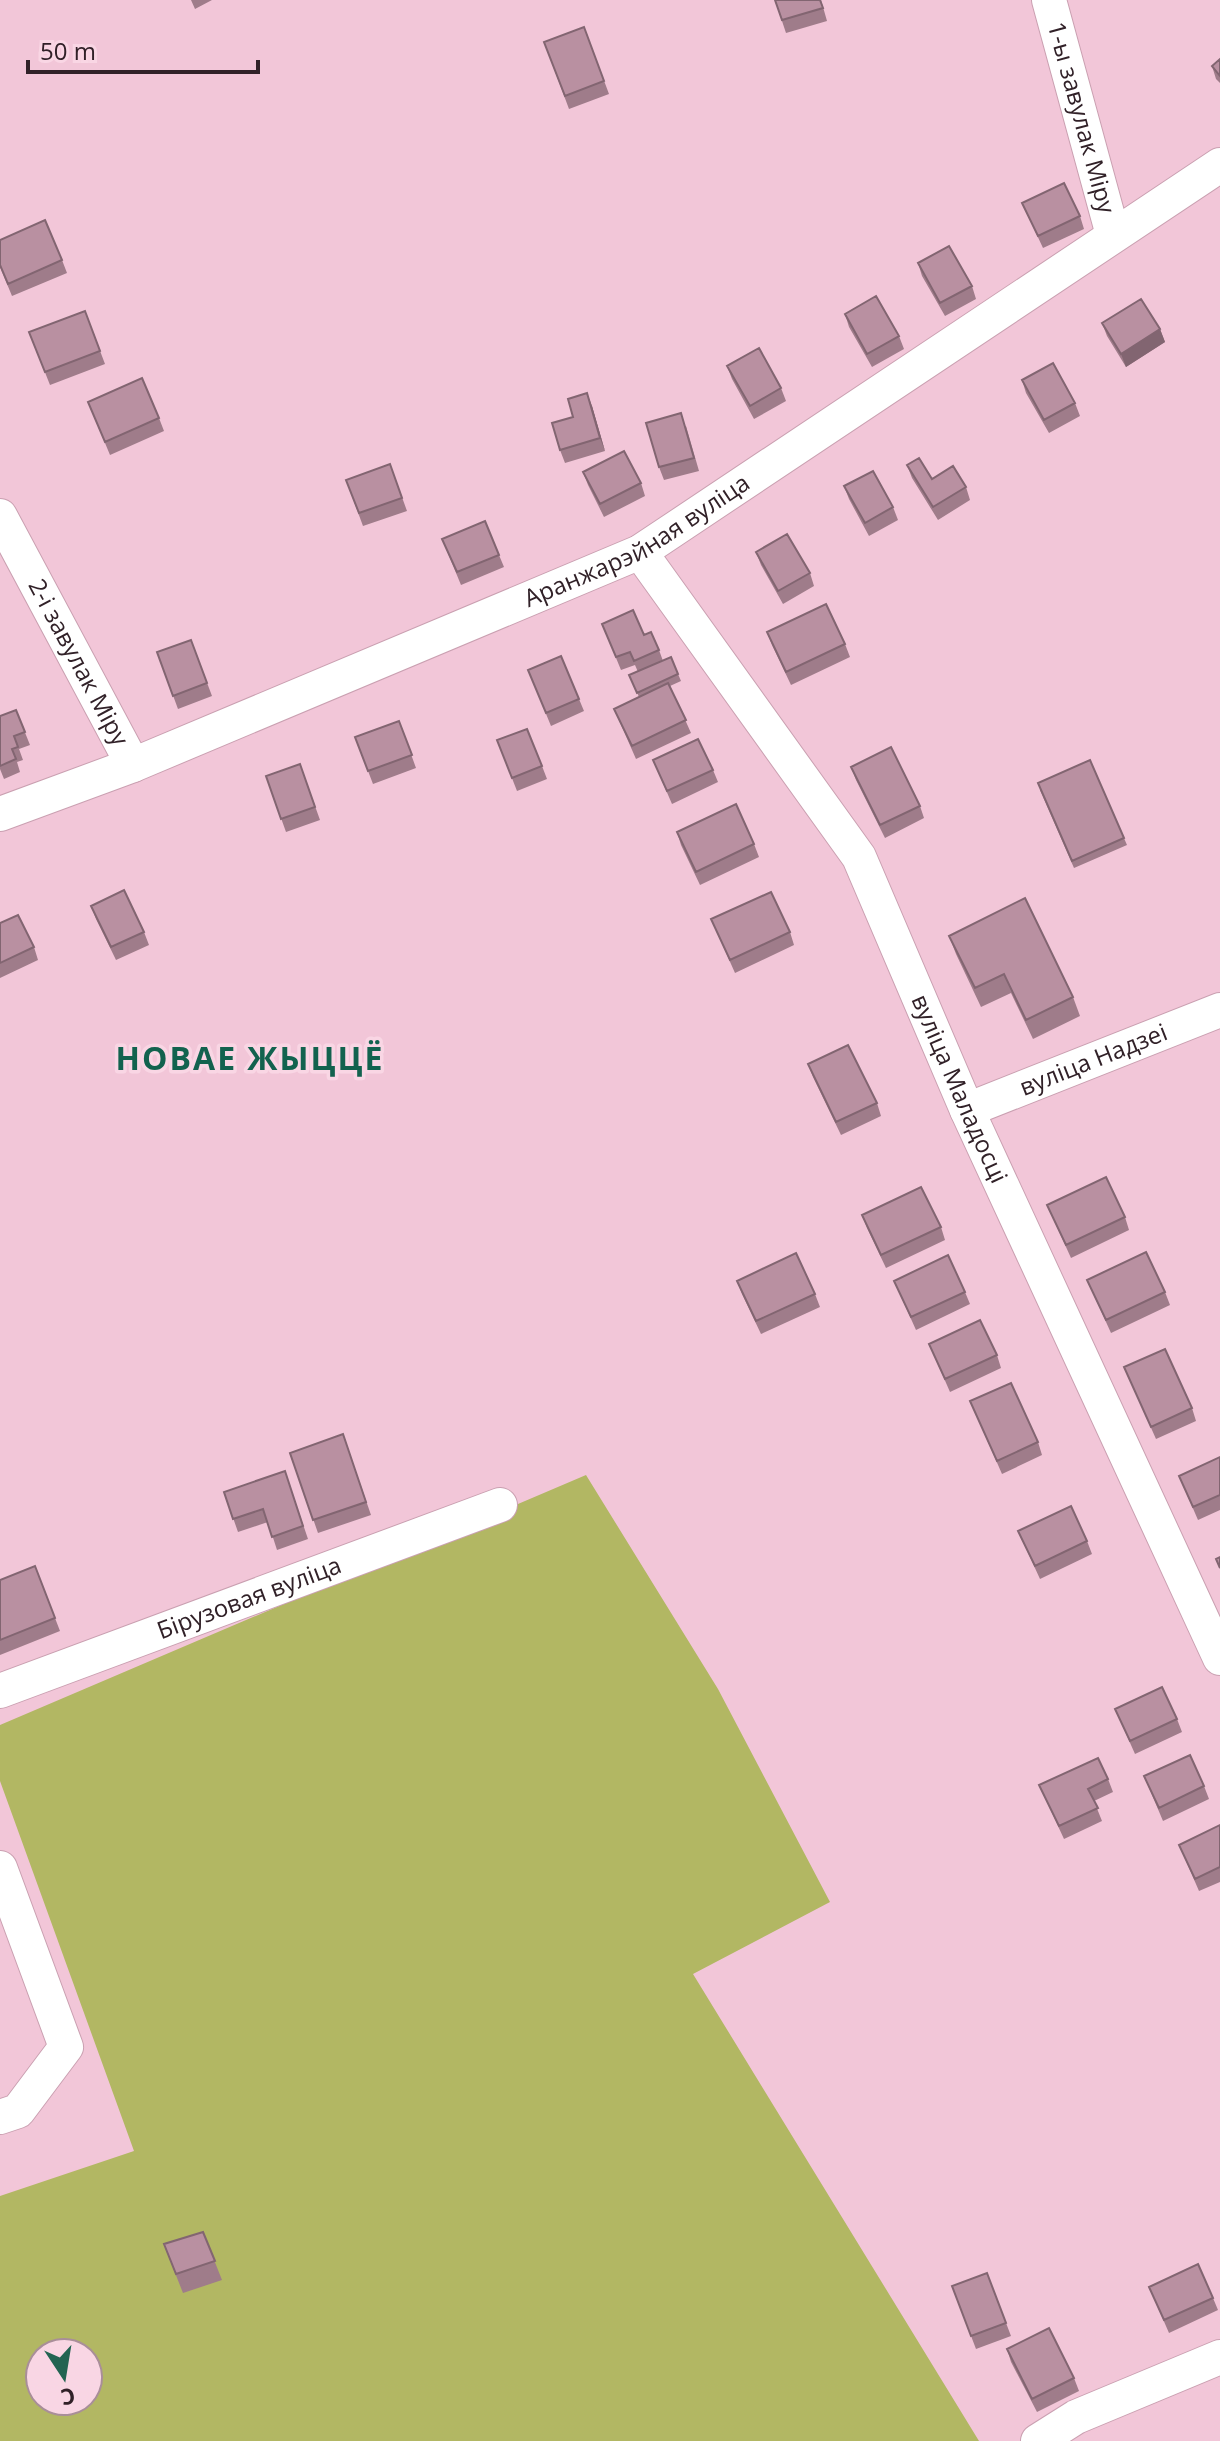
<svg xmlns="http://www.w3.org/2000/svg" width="1220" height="2441" font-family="'Open Sans',sans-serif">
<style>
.green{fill:#b2b763;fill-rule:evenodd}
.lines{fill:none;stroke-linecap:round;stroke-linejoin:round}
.street-casing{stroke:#caa0b1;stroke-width:36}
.street{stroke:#fff;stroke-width:34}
.wall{fill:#9f7c8a}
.shaded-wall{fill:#826571}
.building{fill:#b990a1;stroke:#826571;stroke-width:2}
.labels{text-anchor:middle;stroke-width:7;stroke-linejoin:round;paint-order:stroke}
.street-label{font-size:24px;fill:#312128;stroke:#f9d6e4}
.district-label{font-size:32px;font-weight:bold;letter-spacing:2px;fill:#12624e;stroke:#f9d6e4}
</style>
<rect width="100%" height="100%" fill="#f2c6d8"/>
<path class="green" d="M 586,1475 L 718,1689 L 830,1902 L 693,1974 L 979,2441 L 0,2441 L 0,2196 L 134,2151 L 0,1781 L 0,1725 ZM 40,2353 L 88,2353 L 88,2401 L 40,2401 Z"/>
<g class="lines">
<defs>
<g id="street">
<path id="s1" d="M 1049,0 L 1113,235"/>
<path id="s2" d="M 0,516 L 133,765"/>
<path id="s3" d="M 640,552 L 859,857 L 967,1110 L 1220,1658"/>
<path id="s4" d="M 0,814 L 133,765 L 640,552 L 1220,165"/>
<path id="s5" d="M 967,1110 L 1220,1010"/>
<path id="s6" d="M 0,1691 L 500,1505"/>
<path d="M 0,1868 L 66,2047 L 18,2111 L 0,2117"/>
<path d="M 1038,2441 L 1076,2417 L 1220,2357"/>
</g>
</defs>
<use href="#street" class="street-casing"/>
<use href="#street" class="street"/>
</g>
<path class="wall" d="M 191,0 L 212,0 L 195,9 Z
M 775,0 L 821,0 L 827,21 L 786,33 Z
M 584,27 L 609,94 L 569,109 L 544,42 Z
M 1220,59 L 1220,83 L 1216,79 L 1212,66 Z
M 1022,203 L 1080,216 L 1084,229 L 1043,248 Z
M 0,240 L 62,260 L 67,273 L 12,296 L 0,267 Z
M 918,263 L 972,286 L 976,299 L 945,316 L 922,276 Z
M 85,311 L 105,364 L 50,385 L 29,332 Z
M 845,314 L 899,336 L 904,349 L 872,367 L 849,327 Z
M 1102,323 L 1160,329 L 1165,342 L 1126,367 L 1107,336 Z
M 727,366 L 781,388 L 786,401 L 754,419 L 732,379 Z
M 1022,380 L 1075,403 L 1080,416 L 1049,433 L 1026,393 Z
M 88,402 L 159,418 L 164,431 L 110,455 Z
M 592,406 L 605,451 L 565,463 L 560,450 L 573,417 Z
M 686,426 L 699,471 L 664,480 L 659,467 Z
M 390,464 L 407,511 L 363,526 L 346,480 Z
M 907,465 L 932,479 L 966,487 L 970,500 L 938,520 L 912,478 Z
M 583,472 L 641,483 L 645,496 L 604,517 L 588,485 Z
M 844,486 L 893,507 L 898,520 L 869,536 L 849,499 Z
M 442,539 L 499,555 L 504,567 L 461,585 Z
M 756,552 L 810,573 L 814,586 L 783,604 L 761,565 Z
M 602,624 L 644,635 L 659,650 L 663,661 L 678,674 L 681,681 L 670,686 L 691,733 L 636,759 L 614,709 L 639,697 L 629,675 L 638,672 L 635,665 L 621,670 Z
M 767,632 L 845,644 L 850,657 L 791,685 L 772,645 Z
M 191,640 L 212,696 L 178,709 L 157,652 Z
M 528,670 L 579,699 L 584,711 L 551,726 Z
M 16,710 L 30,745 L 19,749 L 23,760 L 17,762 L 20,772 L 4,779 L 0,769 L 0,716 Z
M 399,721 L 416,768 L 373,784 L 355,737 Z
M 497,740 L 542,766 L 547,779 L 517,791 Z
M 653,760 L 713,770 L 718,782 L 672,804 Z
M 1090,760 L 1127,845 L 1074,868 L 1040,790 Z
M 300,764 L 320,820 L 286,832 L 266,776 Z
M 851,767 L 920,806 L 924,818 L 885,838 L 856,780 Z
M 677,832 L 754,844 L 759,857 L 700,885 L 681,845 Z
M 91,906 L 144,932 L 149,945 L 116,960 L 96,919 Z
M 711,919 L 790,932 L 794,945 L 735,973 Z
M 0,923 L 34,947 L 38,960 L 0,978 Z
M 949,936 L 1073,997 L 1080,1016 L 1033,1039 L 1011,993 L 981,1007 L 956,954 Z
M 808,1064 L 877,1103 L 881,1116 L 841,1135 L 813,1077 Z
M 1047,1205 L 1125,1217 L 1129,1230 L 1071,1258 Z
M 862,1215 L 941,1227 L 945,1240 L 886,1268 L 867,1228 Z
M 1087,1280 L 1165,1292 L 1170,1305 L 1111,1333 Z
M 737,1281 L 815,1294 L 820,1307 L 761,1334 L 742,1294 Z
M 894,1281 L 965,1292 L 970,1304 L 916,1330 Z
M 929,1344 L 997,1355 L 1001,1368 L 950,1392 Z
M 1124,1367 L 1192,1408 L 1196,1421 L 1156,1439 Z
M 970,1401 L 1038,1442 L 1042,1455 L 1002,1474 Z
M 343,1434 L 371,1515 L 318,1533 L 290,1453 Z
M 1220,1457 L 1220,1510 L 1198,1520 L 1179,1476 Z
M 285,1471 L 308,1539 L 277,1550 L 268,1522 L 238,1532 L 224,1492 Z
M 1018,1531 L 1087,1541 L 1092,1554 L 1040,1579 Z
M 35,1566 L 60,1631 L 0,1655 L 0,1580 Z
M 1115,1709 L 1177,1719 L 1182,1732 L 1135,1754 Z
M 1144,1776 L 1204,1786 L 1209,1799 L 1163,1821 Z
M 1108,1779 L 1113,1792 L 1094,1801 L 1102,1821 L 1064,1839 L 1039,1785 Z
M 1220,1825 L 1220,1882 L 1199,1891 L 1179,1845 Z
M 203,2232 L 222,2280 L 183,2293 L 164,2245 Z
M 987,2273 L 1011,2336 L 976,2349 L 952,2286 Z
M 1149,2287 L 1213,2298 L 1218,2310 L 1169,2333 Z
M 1007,2349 L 1074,2378 L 1079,2391 L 1037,2412 L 1011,2362 Z"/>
<path class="shaded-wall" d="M 1160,329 L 1165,342 L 1126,367 L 1121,354 Z
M 587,393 L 592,406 L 605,451 L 600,438 Z"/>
<path class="building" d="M 775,0 L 820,0 L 823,8 L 782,20 Z
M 584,27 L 604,81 L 565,96 L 544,42 Z
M 1220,59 L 1220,76 L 1212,66 Z
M 1064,183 L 1080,216 L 1038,236 L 1022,203 Z
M 45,220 L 62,260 L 8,284 L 0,265 L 0,240 Z
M 949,246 L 972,286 L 940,303 L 918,263 Z
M 876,296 L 899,336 L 867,354 L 845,314 Z
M 1141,299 L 1160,329 L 1121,354 L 1102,323 Z
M 85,311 L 100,351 L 45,372 L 29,332 Z
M 759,348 L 781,388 L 750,406 L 727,366 Z
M 1053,363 L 1075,403 L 1044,420 L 1022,380 Z
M 142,378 L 159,418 L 105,442 L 88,402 Z
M 587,393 L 600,438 L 560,450 L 552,423 L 573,417 L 568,399 Z
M 681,413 L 694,458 L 659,467 L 646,423 Z
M 624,451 L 641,483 L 600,504 L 583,472 Z
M 919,458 L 932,479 L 953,466 L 966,487 L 933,507 L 907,465 Z
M 390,464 L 402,498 L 359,513 L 346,480 Z
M 873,471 L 893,507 L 865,523 L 844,486 Z
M 485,521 L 499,555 L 457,572 L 442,539 Z
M 787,534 L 810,573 L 778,591 L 756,552 Z
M 826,604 L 845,644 L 786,672 L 767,632 Z
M 633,610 L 644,635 L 651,632 L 659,650 L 634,661 L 630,652 L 616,657 L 602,624 Z
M 191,640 L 207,683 L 173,696 L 157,652 Z
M 561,656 L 579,699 L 546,713 L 528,670 Z
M 671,657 L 678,674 L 637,693 L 629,675 Z
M 668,683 L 686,720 L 632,746 L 614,709 Z
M 16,710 L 25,732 L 14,736 L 18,747 L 12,749 L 16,759 L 0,766 L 0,716 Z
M 399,721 L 412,755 L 368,771 L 355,737 Z
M 527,729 L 542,766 L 512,778 L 497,740 Z
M 698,739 L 713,770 L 667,791 L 653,760 Z
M 891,747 L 920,806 L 880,825 L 851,767 Z
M 1090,760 L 1124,838 L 1072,861 L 1038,783 Z
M 300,764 L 315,807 L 281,819 L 266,776 Z
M 736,804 L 754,844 L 696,872 L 677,832 Z
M 124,890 L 144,932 L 111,947 L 91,906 Z
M 771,892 L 790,932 L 730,960 L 711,919 Z
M 1025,898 L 1073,997 L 1026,1020 L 1004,974 L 975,988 L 949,936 Z
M 18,915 L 34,947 L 0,963 L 0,923 Z
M 848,1045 L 877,1103 L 836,1122 L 808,1064 Z
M 1106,1177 L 1125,1217 L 1066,1245 L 1047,1205 Z
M 921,1187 L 941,1227 L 881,1255 L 862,1215 Z
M 1146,1252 L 1165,1292 L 1106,1320 L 1087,1280 Z
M 796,1253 L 815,1294 L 756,1321 L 737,1281 Z
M 948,1255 L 965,1292 L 911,1317 L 894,1281 Z
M 980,1320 L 997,1355 L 945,1379 L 929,1344 Z
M 1165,1349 L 1192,1408 L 1151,1427 L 1124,1367 Z
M 1011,1383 L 1038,1442 L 997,1461 L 970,1401 Z
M 343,1434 L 366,1502 L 313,1520 L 290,1453 Z
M 1220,1457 L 1220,1495 L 1193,1507 L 1179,1476 Z
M 285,1471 L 303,1526 L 272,1537 L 263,1509 L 233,1519 L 224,1492 Z
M 1071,1506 L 1087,1541 L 1035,1566 L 1018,1531 Z
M 1220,1557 L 1220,1568 L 1216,1559 Z
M 35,1566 L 55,1618 L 0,1640 L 0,1580 Z
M 1162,1687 L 1177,1719 L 1130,1741 L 1115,1709 Z
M 1190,1755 L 1204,1786 L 1159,1808 L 1144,1776 Z
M 1098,1758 L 1108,1779 L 1088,1789 L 1098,1808 L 1059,1826 L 1039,1785 Z
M 1220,1825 L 1220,1867 L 1195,1879 L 1179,1845 Z
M 203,2232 L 215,2261 L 176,2274 L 164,2244 Z
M 1198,2264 L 1213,2298 L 1164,2320 L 1149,2287 Z
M 987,2273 L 1006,2323 L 971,2336 L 952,2286 Z
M 1049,2328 L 1074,2378 L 1032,2399 L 1007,2349 Z"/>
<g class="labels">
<g class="street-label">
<text dy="8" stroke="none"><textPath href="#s1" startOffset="122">1-ы завулак Міру</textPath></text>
<text dy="8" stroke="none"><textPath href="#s4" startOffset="694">Аранжарэйная вуліца</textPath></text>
<text dy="8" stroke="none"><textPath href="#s2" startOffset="166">2-і завулак Міру</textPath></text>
<text dy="8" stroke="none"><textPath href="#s5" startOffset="136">вуліца Надзеі</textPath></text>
<text dy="8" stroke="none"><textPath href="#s3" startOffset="628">вуліца Маладосці</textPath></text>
<text dy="8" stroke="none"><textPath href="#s6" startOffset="266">Бірузовая вуліца</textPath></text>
</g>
<g class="district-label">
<text x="250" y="1070">НОВАЕ ЖЫЦЦЁ</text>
</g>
</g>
<g transform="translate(64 2377) rotate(168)"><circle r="38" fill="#f9d6e4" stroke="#a98e99" stroke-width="2"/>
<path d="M0-6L14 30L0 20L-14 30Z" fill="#236452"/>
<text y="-12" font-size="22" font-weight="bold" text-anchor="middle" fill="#312128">С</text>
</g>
<path d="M28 60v12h230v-12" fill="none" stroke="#312128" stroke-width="4"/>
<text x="40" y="60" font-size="24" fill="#312128" stroke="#f9d6e4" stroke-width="6" paint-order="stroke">50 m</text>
</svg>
